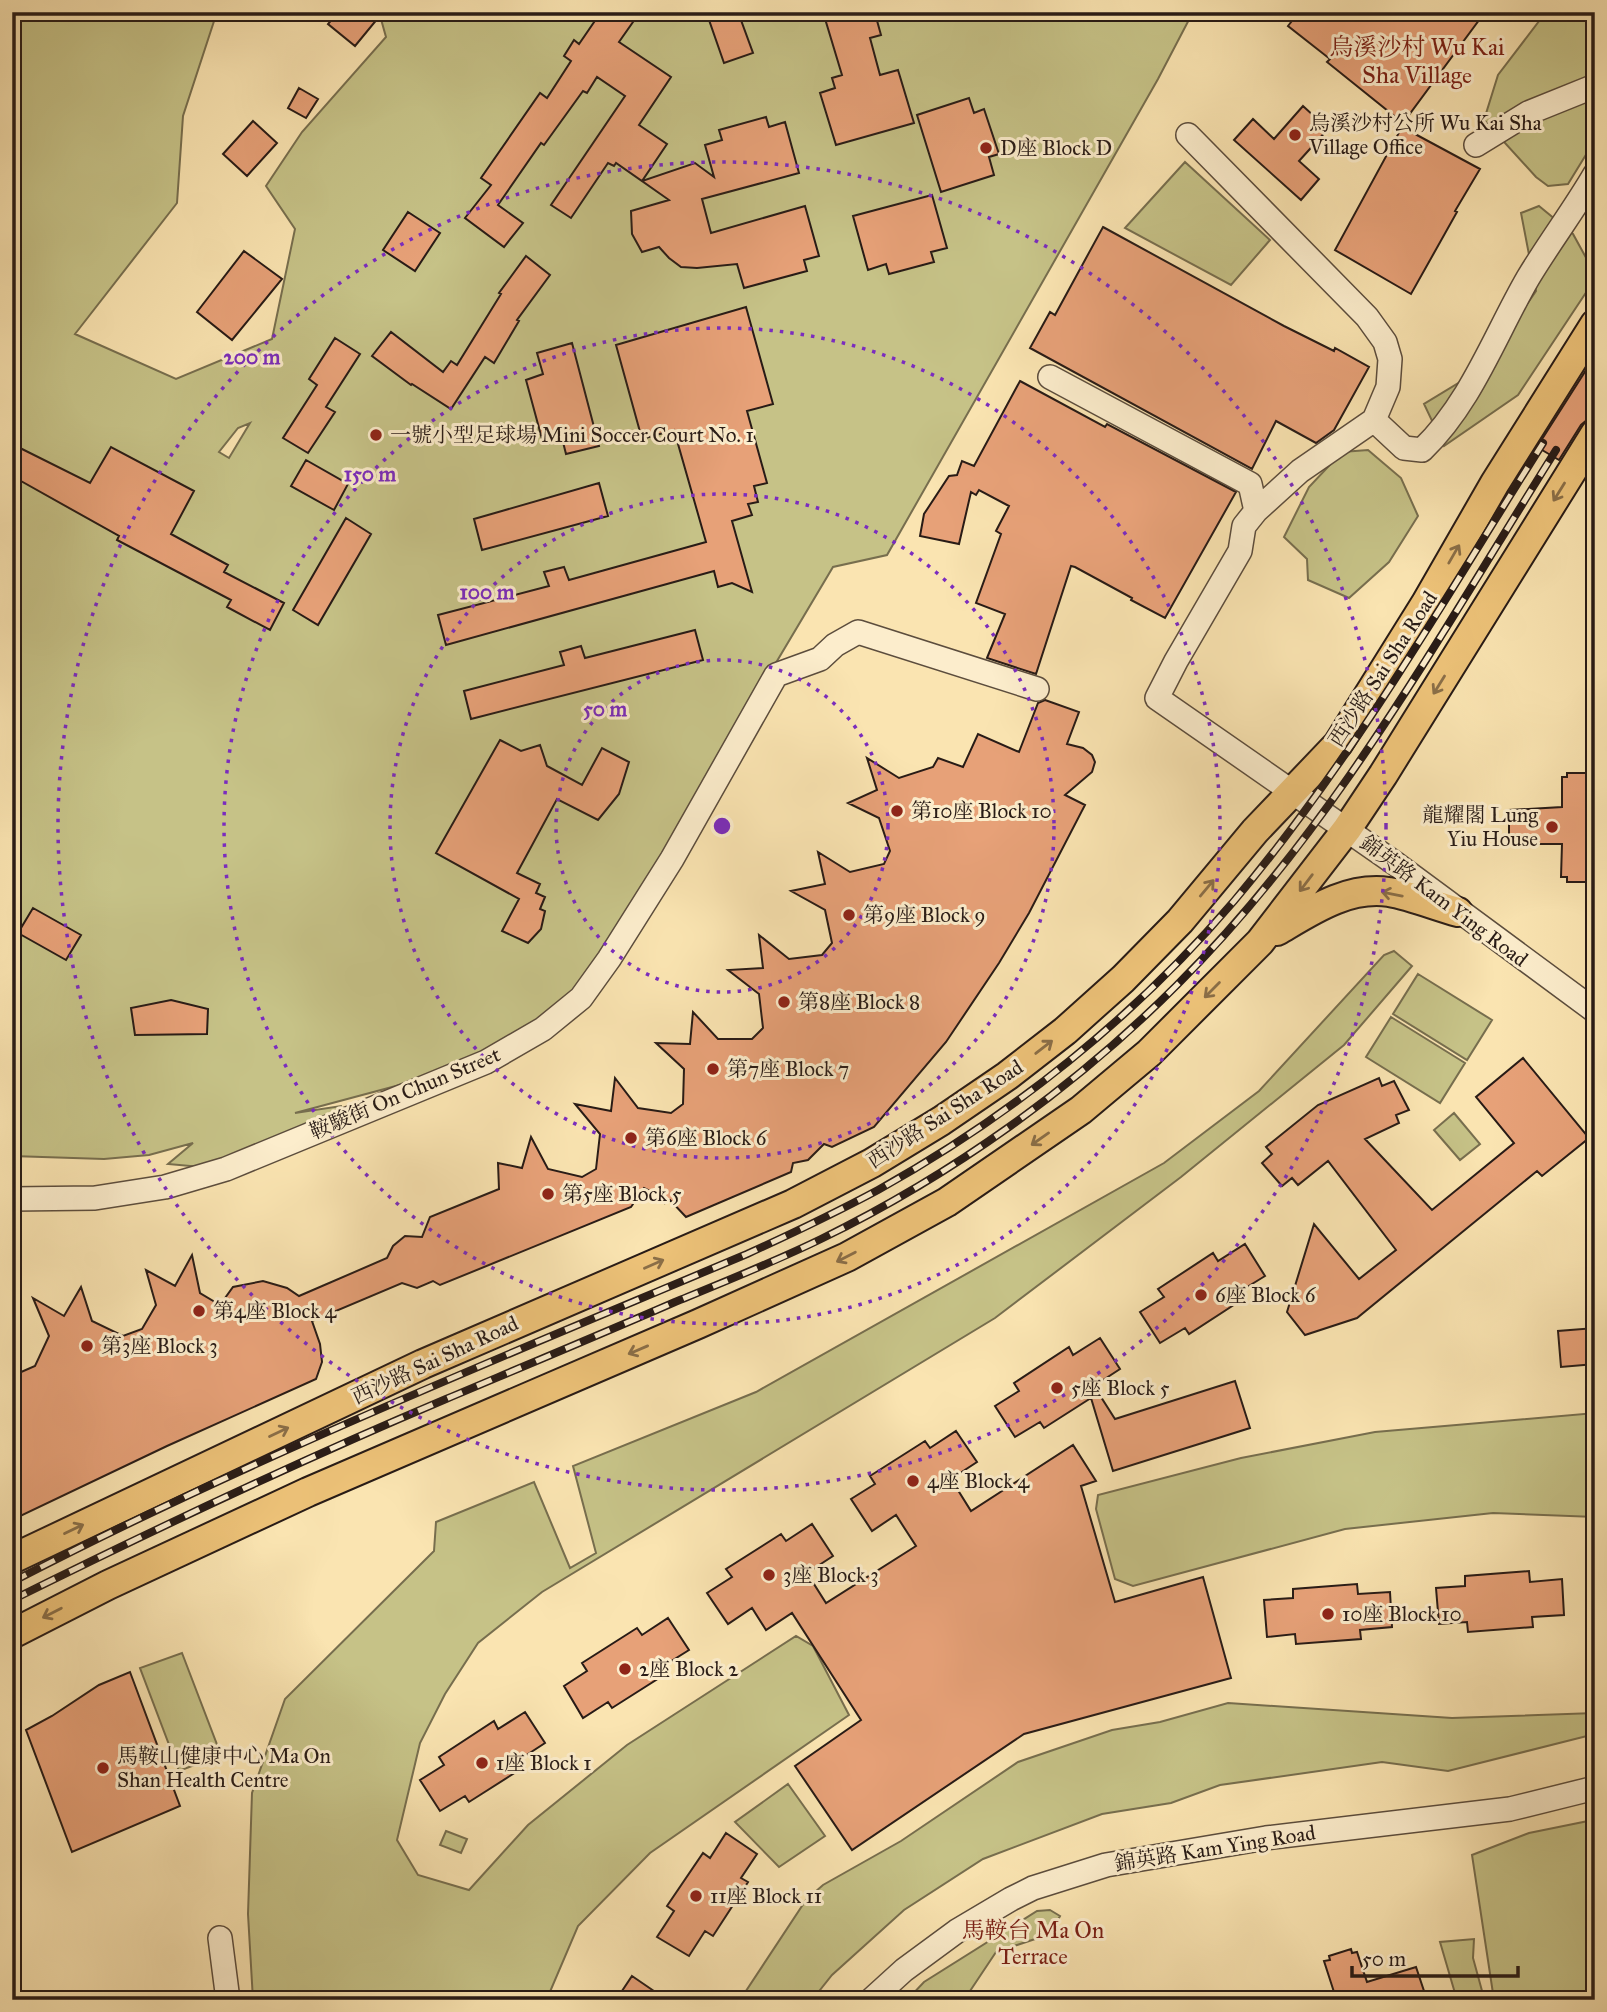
<svg xmlns="http://www.w3.org/2000/svg" width="1607" height="2012" font-family="'IM FELL Great Primer','Noto Serif TC',serif">
<style>
.green{fill:#c6c287;stroke:#776e4e;stroke-width:2;fill-rule:evenodd}
.building{fill:#e7a178;stroke:#281b16;stroke-width:2}
.lines{fill:none;stroke-linecap:round;stroke-linejoin:round}
.minor-casing{stroke:#5c4d3d;stroke-width:26}
.major-casing{stroke:#281b16;stroke-width:32}
.minor{stroke:#fcedcc;stroke-width:23}
.major{stroke:#edc278;stroke-width:28}
.rail-casing{stroke:#281b16;stroke-width:8}
.rail{stroke:#fcedcc;stroke-width:5;stroke-dasharray:16;stroke-linecap:butt}
.oneway{stroke:#8a6e47}
.ring{fill:none;stroke:#7b2cbf;stroke-width:3.5;stroke-dasharray:3.5 7}
.poi-dot{fill:#8f2418;stroke:#fcedcc;stroke-width:2.5}
.labels{text-anchor:middle;stroke-width:6;stroke-linejoin:round;paint-order:stroke}
.poi-label{font-size:21px;fill:#281b16;stroke:#fcedcc;text-anchor:start}
.street-label{font-size:21px;fill:#281b16;stroke:#fcedcc}
.neighbourhood-label{font-size:23px;fill:#7a1f14;stroke:#fcedcc}
.quarter-label{font-size:24px;fill:#7a1f14;stroke:#fcedcc}
.centre{fill:#7b2cbf;stroke:#fcedcc;stroke-width:3.5}
.ring-label{font-size:21px;text-anchor:middle;font-weight:bold;fill:#7b2cbf;stroke:#fcedcc;stroke-width:6;stroke-linejoin:round;paint-order:stroke}
</style>
<rect width="100%" height="100%" fill="#fae4b1"/>
<filter id="stains"><feTurbulence type="fractalNoise" baseFrequency=".00286" numOctaves="4"/><feColorMatrix values="0 0 0 0 .2 0 0 0 0 .09 0 0 0 0 .02 0 0 0 .5 -.17"/></filter>
<radialGradient id="worn" r=".72"><stop offset=".6" stop-color="#630" stop-opacity="0"/><stop offset="1" stop-color="#630" stop-opacity=".3"/></radialGradient>
<path class="green" d="M 12,12 L 217,12 L 183,116 L 177,203 L 75,334 L 176,379 L 272,339 L 295,229 L 266,186 L 302,132 L 386,37 L 379,12 L 1193,12 L 1158,79 L 887,555 L 833,567 L 587,980 L 554,1010 L 512,1039 L 407,1083 L 295,1113 L 341,1106 L 347,1126 L 246,1171 L 168,1164 L 193,1143 L 149,1155 L 104,1159 L 12,1156 ZM 250,423 L 229,458 L 219,452 L 238,428 Z
M 1546,12 L 1595,12 L 1595,140 L 1568,184 L 1548,186 L 1536,177 L 1484,120 L 1498,75 Z
M 1185,162 L 1270,240 L 1231,285 L 1125,228 Z
M 1539,206 L 1573,234 L 1595,274 L 1595,279 L 1518,395 L 1444,446 L 1424,404 L 1483,368 L 1536,291 L 1521,213 Z
M 1368,450 L 1401,478 L 1418,516 L 1389,562 L 1349,598 L 1308,580 L 1307,559 L 1284,537 L 1309,487 L 1342,452 Z
M 1394,951 L 1412,966 L 1344,1045 L 1181,1177 L 995,1318 L 542,1592 L 478,1643 L 445,1694 L 420,1743 L 397,1840 L 418,1875 L 469,1890 L 528,1825 L 627,1745 L 796,1636 L 813,1646 L 849,1715 L 650,1853 L 578,1926 L 549,1994 L 548,2000 L 253,2000 L 248,1914 L 252,1793 L 285,1699 L 434,1551 L 436,1522 L 534,1482 L 570,1568 L 596,1553 L 573,1466 L 756,1392 L 1164,1163 L 1259,1091 L 1384,955 Z
M 1418,974 L 1492,1020 L 1467,1060 L 1393,1014 Z
M 1391,1017 L 1465,1063 L 1440,1103 L 1366,1057 Z
M 1454,1113 L 1480,1144 L 1460,1160 L 1434,1130 Z
M 1595,1413 L 1595,1517 L 1493,1513 L 1345,1529 L 1133,1586 L 1115,1579 L 1096,1509 L 1098,1495 L 1241,1458 L 1375,1432 Z
M 182,1653 L 221,1755 L 179,1771 L 140,1668 Z
M 1228,1703 L 1452,1718 L 1595,1713 L 1595,1734 L 1448,1771 L 1382,1762 L 1220,1785 L 1171,1803 L 1102,1814 L 983,1859 L 904,1910 L 832,1975 L 812,2000 L 740,2000 L 806,1900 L 823,1885 L 901,1841 L 1018,1762 L 1112,1730 L 1160,1722 Z
M 788,1784 L 825,1836 L 779,1867 L 735,1822 Z
M 1595,1817 L 1595,2000 L 1494,2000 L 1472,1855 L 1529,1833 L 1588,1821 Z
M 446,1831 L 467,1839 L 461,1853 L 440,1845 Z
M 1050,1910 L 1060,1916 L 1055,1925 L 1041,1937 L 996,1952 L 964,2000 L 907,2000 L 924,1982 L 1037,1911 Z
M 1474,1939 L 1473,1958 L 1484,1998 L 1457,2000 L 1440,1942 Z"/>
<path class="building" d="M 338,12 L 383,12 L 355,46 L 328,24 Z
M 601,12 L 640,12 L 619,42 L 671,77 L 639,125 L 667,144 L 642,181 L 616,163 L 614,166 L 608,163 L 571,218 L 551,205 L 625,96 L 597,77 L 587,93 L 583,91 L 544,145 L 541,143 L 498,205 L 523,223 L 504,247 L 465,218 L 491,185 L 481,178 L 540,93 L 547,98 L 571,61 L 564,56 L 574,40 L 579,44 Z
M 722,12 L 738,12 L 753,53 L 724,63 L 708,17 Z
M 823,12 L 866,12 L 868,19 L 876,17 L 881,35 L 870,38 L 880,75 L 898,70 L 914,123 L 836,145 L 820,93 L 835,88 L 832,78 L 842,75 Z
M 1299,12 L 1485,12 L 1403,123 L 1327,62 L 1330,59 L 1288,26 Z
M 299,88 L 318,99 L 306,118 L 288,108 Z
M 969,98 L 974,113 L 984,109 L 999,154 L 989,157 L 994,175 L 941,192 L 917,115 Z
M 1303,106 L 1328,129 L 1299,161 L 1319,179 L 1301,200 L 1234,140 L 1253,119 L 1274,139 Z
M 766,117 L 769,127 L 785,122 L 799,173 L 702,199 L 711,233 L 805,206 L 819,256 L 804,260 L 807,271 L 744,288 L 737,264 L 697,268 L 681,267 L 669,258 L 659,247 L 642,252 L 632,234 L 631,211 L 669,200 L 642,181 L 695,163 L 714,177 L 705,145 L 722,140 L 719,130 Z
M 253,121 L 277,143 L 247,176 L 223,154 Z
M 1402,127 L 1480,169 L 1455,211 L 1457,212 L 1411,294 L 1335,250 Z
M 932,195 L 947,248 L 931,252 L 934,262 L 889,274 L 886,264 L 868,270 L 853,216 Z
M 408,212 L 440,233 L 415,271 L 383,250 Z
M 1103,227 L 1284,326 L 1334,351 L 1335,348 L 1369,367 L 1334,430 L 1316,443 L 1276,421 L 1252,469 L 1030,348 L 1050,312 L 1055,315 Z
M 244,251 L 282,279 L 232,340 L 197,312 Z
M 526,256 L 550,275 L 517,320 L 519,321 L 494,363 L 485,357 L 451,409 L 412,384 L 411,385 L 372,356 L 391,332 L 443,372 L 451,361 L 457,365 L 501,294 L 499,293 Z
M 746,307 L 773,404 L 747,411 L 767,483 L 754,486 L 758,502 L 748,504 L 752,515 L 732,521 L 752,592 L 732,583 L 718,587 L 714,571 L 446,645 L 438,615 L 549,586 L 544,572 L 564,567 L 569,580 L 706,542 L 674,430 L 642,439 L 616,345 Z
M 335,338 L 360,354 L 326,407 L 335,412 L 308,453 L 283,438 L 317,385 L 309,379 Z
M 572,343 L 599,446 L 566,454 L 561,434 L 542,439 L 526,380 L 543,374 L 537,353 Z
M 1595,356 L 1595,417 L 1587,420 L 1581,425 L 1559,460 L 1537,447 Z
M 1020,381 L 1105,427 L 1107,424 L 1236,492 L 1165,618 L 1131,600 L 1132,598 L 1075,567 L 1071,566 L 1036,674 L 987,658 L 1005,614 L 976,603 L 1001,534 L 996,531 L 1009,506 L 979,490 L 976,495 L 971,492 L 959,544 L 920,536 L 924,514 L 949,476 L 957,475 L 962,461 L 974,466 Z
M 12,444 L 90,483 L 111,447 L 194,491 L 171,534 L 228,565 L 224,572 L 284,603 L 270,630 L 227,607 L 231,600 L 117,540 L 119,536 L 12,476 Z
M 306,460 L 348,484 L 334,510 L 291,486 Z
M 599,483 L 608,516 L 482,550 L 474,519 Z
M 346,518 L 371,534 L 318,625 L 293,610 Z
M 695,630 L 703,660 L 471,719 L 464,691 L 564,665 L 560,652 L 581,646 L 585,658 Z
M 1045,700 L 1079,712 L 1067,744 L 1083,748 L 1092,755 L 1095,762 L 1092,772 L 1065,795 L 1085,805 L 1029,913 L 999,963 L 946,1042 L 874,1127 L 832,1147 L 824,1144 L 808,1160 L 793,1163 L 791,1172 L 686,1217 L 670,1200 L 665,1203 L 662,1197 L 644,1188 L 631,1207 L 440,1285 L 433,1281 L 417,1288 L 402,1283 L 312,1321 L 320,1344 L 322,1362 L 316,1379 L 167,1446 L 12,1520 L 12,1376 L 35,1366 L 49,1336 L 33,1298 L 64,1316 L 81,1287 L 92,1321 L 123,1336 L 142,1329 L 156,1305 L 146,1270 L 175,1286 L 192,1255 L 200,1293 L 220,1305 L 233,1287 L 263,1281 L 287,1288 L 299,1296 L 387,1258 L 393,1246 L 405,1236 L 422,1237 L 430,1217 L 499,1189 L 498,1163 L 522,1168 L 531,1137 L 548,1169 L 582,1177 L 596,1169 L 600,1134 L 575,1104 L 611,1111 L 615,1078 L 638,1108 L 671,1113 L 683,1104 L 684,1069 L 656,1043 L 690,1044 L 693,1012 L 718,1039 L 752,1039 L 763,1028 L 759,994 L 728,970 L 763,968 L 759,935 L 789,959 L 822,955 L 832,943 L 825,910 L 791,891 L 825,884 L 818,852 L 850,872 L 884,864 L 890,851 L 879,818 L 848,803 L 877,790 L 867,758 L 899,778 L 933,767 L 938,758 L 963,767 L 978,734 L 1019,752 L 1038,703 Z
M 500,740 L 521,751 L 540,745 L 547,766 L 582,785 L 602,748 L 629,762 L 619,794 L 598,820 L 557,799 L 517,873 L 540,884 L 536,893 L 545,897 L 540,909 L 545,911 L 541,929 L 528,943 L 502,931 L 519,899 L 436,853 Z
M 1567,773 L 1590,773 L 1590,777 L 1595,777 L 1595,878 L 1589,877 L 1589,882 L 1567,882 L 1567,877 L 1561,877 L 1562,844 L 1509,844 L 1509,810 L 1562,807 L 1562,777 L 1567,777 Z
M 33,908 L 81,935 L 66,960 L 18,933 Z
M 171,1000 L 208,1009 L 207,1034 L 135,1035 L 131,1008 Z
M 1523,1058 L 1589,1138 L 1542,1176 L 1537,1171 L 1357,1318 L 1305,1335 L 1287,1312 L 1314,1224 L 1359,1279 L 1396,1250 L 1328,1161 L 1298,1185 L 1292,1178 L 1282,1186 L 1262,1163 L 1272,1154 L 1266,1147 L 1318,1105 L 1379,1078 L 1382,1086 L 1394,1081 L 1409,1110 L 1396,1115 L 1399,1123 L 1365,1139 L 1432,1210 L 1514,1143 L 1476,1097 Z
M 1245,1244 L 1265,1276 L 1239,1292 L 1243,1299 L 1189,1334 L 1185,1328 L 1160,1343 L 1140,1312 L 1164,1297 L 1158,1289 L 1213,1253 L 1218,1261 Z
M 1595,1328 L 1595,1364 L 1561,1367 L 1558,1331 Z
M 1100,1338 L 1120,1369 L 1094,1386 L 1115,1419 L 1235,1381 L 1250,1428 L 1113,1471 L 1091,1398 L 1044,1428 L 1040,1422 L 1015,1437 L 995,1406 L 1019,1391 L 1014,1383 L 1069,1347 L 1073,1355 Z
M 956,1431 L 977,1462 L 951,1479 L 971,1511 L 1073,1445 L 1096,1481 L 1081,1486 L 1115,1602 L 1203,1577 L 1231,1678 L 1024,1734 L 852,1850 L 795,1766 L 861,1720 L 792,1613 L 766,1630 L 752,1608 L 728,1624 L 707,1593 L 732,1577 L 726,1569 L 781,1534 L 786,1541 L 812,1524 L 833,1556 L 807,1573 L 826,1603 L 916,1546 L 896,1515 L 872,1531 L 851,1499 L 875,1484 L 870,1476 L 925,1441 L 930,1448 Z
M 1529,1571 L 1530,1582 L 1562,1579 L 1564,1615 L 1532,1617 L 1533,1627 L 1468,1632 L 1467,1622 L 1439,1624 L 1436,1588 L 1465,1586 L 1465,1576 Z
M 1357,1584 L 1358,1594 L 1390,1592 L 1392,1627 L 1360,1630 L 1361,1639 L 1296,1644 L 1295,1634 L 1267,1637 L 1264,1600 L 1293,1598 L 1293,1589 Z
M 668,1618 L 689,1650 L 662,1667 L 667,1673 L 612,1708 L 608,1702 L 583,1718 L 564,1686 L 587,1671 L 582,1663 L 637,1628 L 642,1635 Z
M 130,1672 L 180,1806 L 72,1852 L 26,1730 L 52,1716 L 99,1685 Z
M 525,1712 L 545,1743 L 519,1760 L 524,1767 L 469,1802 L 465,1796 L 440,1811 L 420,1780 L 444,1765 L 439,1757 L 494,1721 L 498,1729 Z
M 726,1833 L 757,1854 L 741,1878 L 748,1882 L 713,1936 L 705,1931 L 689,1956 L 657,1937 L 674,1911 L 667,1906 L 703,1853 L 710,1858 Z
M 1351,1949 L 1352,1953 L 1357,1952 L 1367,1982 L 1416,1967 L 1427,2000 L 1323,2000 L 1322,1996 L 1334,1992 L 1324,1961 L 1330,1960 L 1329,1956 Z
M 632,1976 L 667,2000 L 616,2000 Z"/>
<g class="lines">
<defs>
<path id="minor" d="M 1188,135 L 1367,317 L 1385,342 L 1390,359 L 1388,387 L 1374,420 L 1300,471 L 1256,511 L 1244,526 L 1240,551 L 1176,661 L 1157,698 L 1396,864 L 1595,1011
M 1476,145 L 1528,113 L 1595,86
M 1050,377 L 1250,484 L 1256,511
M 1374,420 L 1404,448 L 1422,450 C 1471,403 1495,335 1528,278 C 1549,243 1574,210 1595,174
M 12,1199 L 95,1198 L 165,1187 L 226,1169 L 486,1062 L 543,1029 L 581,998 L 609,959 L 672,859 L 776,675 L 820,659 L 835,645 L 858,632 L 1037,689
M 220,1938 L 228,2000
M 871,2000 L 904,1970 L 957,1931 L 1011,1899 L 1033,1888 L 1106,1865 L 1266,1838 L 1510,1809 L 1595,1788"/>
<path id="major" d="M 1277,931 C 1311,911 1347,886 1389,892 C 1412,896 1436,906 1458,912
M 12,1559 L 423,1364 L 793,1204 L 872,1163 L 941,1121 L 1007,1076 L 1065,1031 L 1123,979 L 1180,921 L 1255,831 L 1338,744 L 1426,603 L 1495,483 L 1595,324
M 12,1634 L 108,1585 L 308,1492 L 698,1324 L 847,1257 L 947,1202 L 1081,1110 L 1149,1053 L 1260,942 L 1347,829 L 1383,775 L 1595,434"/>
</defs>
<use href="#minor" class="minor-casing"/>
<use href="#major" class="major-casing"/>
<use href="#minor" class="minor"/>
<use href="#major" class="major"/>
<defs>
<path id="rail" d="M 12,1582 C 251,1458 500,1358 747,1254 C 791,1234 835,1213 878,1190 C 1011,1116 1135,1017 1234,901 C 1353,760 1445,598 1543,443
M 12,1600 C 155,1529 299,1461 446,1399 C 522,1367 599,1335 675,1302 C 724,1282 774,1262 821,1239 C 952,1175 1074,1088 1177,985 C 1332,831 1440,635 1556,450"/>
</defs>
<use href="#rail" class="rail-casing"/>
<use href="#rail" class="rail"/>
</g>
<defs><path id="oneway-shaft" d="M-6 0H5M1.5-3L5.5 0L1.5 3" fill="none" stroke-width="1.6" stroke-linecap="round" stroke-linejoin="round" transform="scale(1.75)"/></defs>
<g class="oneway">
<use href="#oneway-shaft" transform="translate(1559 492) rotate(122)"/>
<use href="#oneway-shaft" transform="translate(1454 554) rotate(-60)"/>
<use href="#oneway-shaft" transform="translate(1439 685) rotate(122)"/>
<use href="#oneway-shaft" transform="translate(1306 883) rotate(127)"/>
<use href="#oneway-shaft" transform="translate(1207 888) rotate(-50)"/>
<use href="#oneway-shaft" transform="translate(1392 894) rotate(-169)"/>
<use href="#oneway-shaft" transform="translate(1212 990) rotate(135)"/>
<use href="#oneway-shaft" transform="translate(1044 1047) rotate(-38)"/>
<use href="#oneway-shaft" transform="translate(1040 1139) rotate(145)"/>
<use href="#oneway-shaft" transform="translate(846 1257) rotate(153)"/>
<use href="#oneway-shaft" transform="translate(654 1264) rotate(-24)"/>
<use href="#oneway-shaft" transform="translate(638 1350) rotate(157)"/>
<use href="#oneway-shaft" transform="translate(279 1432) rotate(-25)"/>
<use href="#oneway-shaft" transform="translate(74 1529) rotate(-26)"/>
<use href="#oneway-shaft" transform="translate(52 1613) rotate(153)"/>
</g>
<g class="ring">
<circle cx="722" cy="826" r="166"/>
<circle cx="722" cy="826" r="332"/>
<circle cx="722" cy="826" r="498"/>
<circle cx="722" cy="826" r="664"/>
</g>
<g class="poi-dot">
<circle cx="1295" cy="135" r="7"/>
<circle cx="986" cy="148" r="7"/>
<circle cx="376" cy="435" r="7"/>
<circle cx="897" cy="811" r="7"/>
<circle cx="1552" cy="827" r="7"/>
<circle cx="849" cy="915" r="7"/>
<circle cx="784" cy="1002" r="7"/>
<circle cx="713" cy="1069" r="7"/>
<circle cx="631" cy="1138" r="7"/>
<circle cx="548" cy="1194" r="7"/>
<circle cx="1201" cy="1295" r="7"/>
<circle cx="199" cy="1311" r="7"/>
<circle cx="87" cy="1346" r="7"/>
<circle cx="1057" cy="1388" r="7"/>
<circle cx="913" cy="1481" r="7"/>
<circle cx="769" cy="1575" r="7"/>
<circle cx="1328" cy="1614" r="7"/>
<circle cx="625" cy="1669" r="7"/>
<circle cx="482" cy="1763" r="7"/>
<circle cx="103" cy="1768" r="7"/>
<circle cx="696" cy="1896" r="7"/>
</g>
<g class="labels">
<g class="poi-label">
<text x="1309" y="130">烏溪沙村公所 Wu Kai Sha<tspan x="1309" dy="24">Village Office</tspan></text>
<text x="1000" y="155">D座 Block D</text>
<text x="390" y="442">一號小型足球場 Mini Soccer Court No. 1</text>
<text x="911" y="818">第10座 Block 10</text>
<text x="1538" y="822" text-anchor="end">龍耀閣 Lung<tspan x="1538" dy="24">Yiu House</tspan></text>
<text x="863" y="922">第9座 Block 9</text>
<text x="798" y="1009">第8座 Block 8</text>
<text x="727" y="1076">第7座 Block 7</text>
<text x="645" y="1145">第6座 Block 6</text>
<text x="562" y="1201">第5座 Block 5</text>
<text x="1215" y="1302">6座 Block 6</text>
<text x="213" y="1318">第4座 Block 4</text>
<text x="101" y="1353">第3座 Block 3</text>
<text x="1071" y="1395">5座 Block 5</text>
<text x="927" y="1488">4座 Block 4</text>
<text x="783" y="1582">3座 Block 3</text>
<text x="1342" y="1621">10座 Block 10</text>
<text x="639" y="1676">2座 Block 2</text>
<text x="117" y="1763">馬鞍山健康中心 Ma On<tspan x="117" dy="24">Shan Health Centre</tspan></text>
<text x="496" y="1770">1座 Block 1</text>
<text x="710" y="1903">11座 Block 11</text>
</g>
<g class="street-label">
<text transform="translate(1383 669) rotate(-57)" y="7">西沙路 Sai Sha Road</text>
<text transform="translate(1444 901) rotate(37)" y="7">錦英路 Kam Ying Road</text>
<text transform="translate(405 1093) rotate(-23)" y="7">鞍駿街 On Chun Street</text>
<text transform="translate(945 1114) rotate(-33)" y="7">西沙路 Sai Sha Road</text>
<text transform="translate(435 1360) rotate(-25)" y="7">西沙路 Sai Sha Road</text>
<text transform="translate(1215 1848) rotate(-9)" y="7">錦英路 Kam Ying Road</text>
</g>
<g class="neighbourhood-label">
<text x="1033" y="1938">馬鞍台 Ma On<tspan x="1033" dy="26">Terrace</tspan></text>
</g>
<g class="quarter-label">
<text x="1417" y="55">烏溪沙村 Wu Kai<tspan x="1417" dy="28">Sha Village</tspan></text>
</g>
</g>
<circle cx="722" cy="826" r="10" class="centre"/>
<g class="ring-label">
<text x="252" y="364">200 m</text>
<text x="370" y="481">150 m</text>
<text x="487" y="599">100 m</text>
<text x="605" y="716">50 m</text>
</g>
<rect width="1607" height="2012" fill="none" stroke="#fae4b1" stroke-width="42"/>
<rect x="14" y="14" width="1579" height="1984" fill="none" stroke="#281b16" stroke-width="3.5"/>
<rect x="21" y="21" width="1565" height="1970" fill="none" stroke="#281b16" stroke-width="2"/>
<path d="M1352 1966v10h166v-10" fill="none" stroke="#281b16" stroke-width="3.5"/>
<text x="1362" y="1966" font-size="21" fill="#281b16" stroke="#fcedcc" stroke-width="5" paint-order="stroke">50 m</text>
<rect width="100%" height="100%" filter="url(#stains)"/>
<rect width="100%" height="100%" fill="url(#worn)"/>
</svg>
